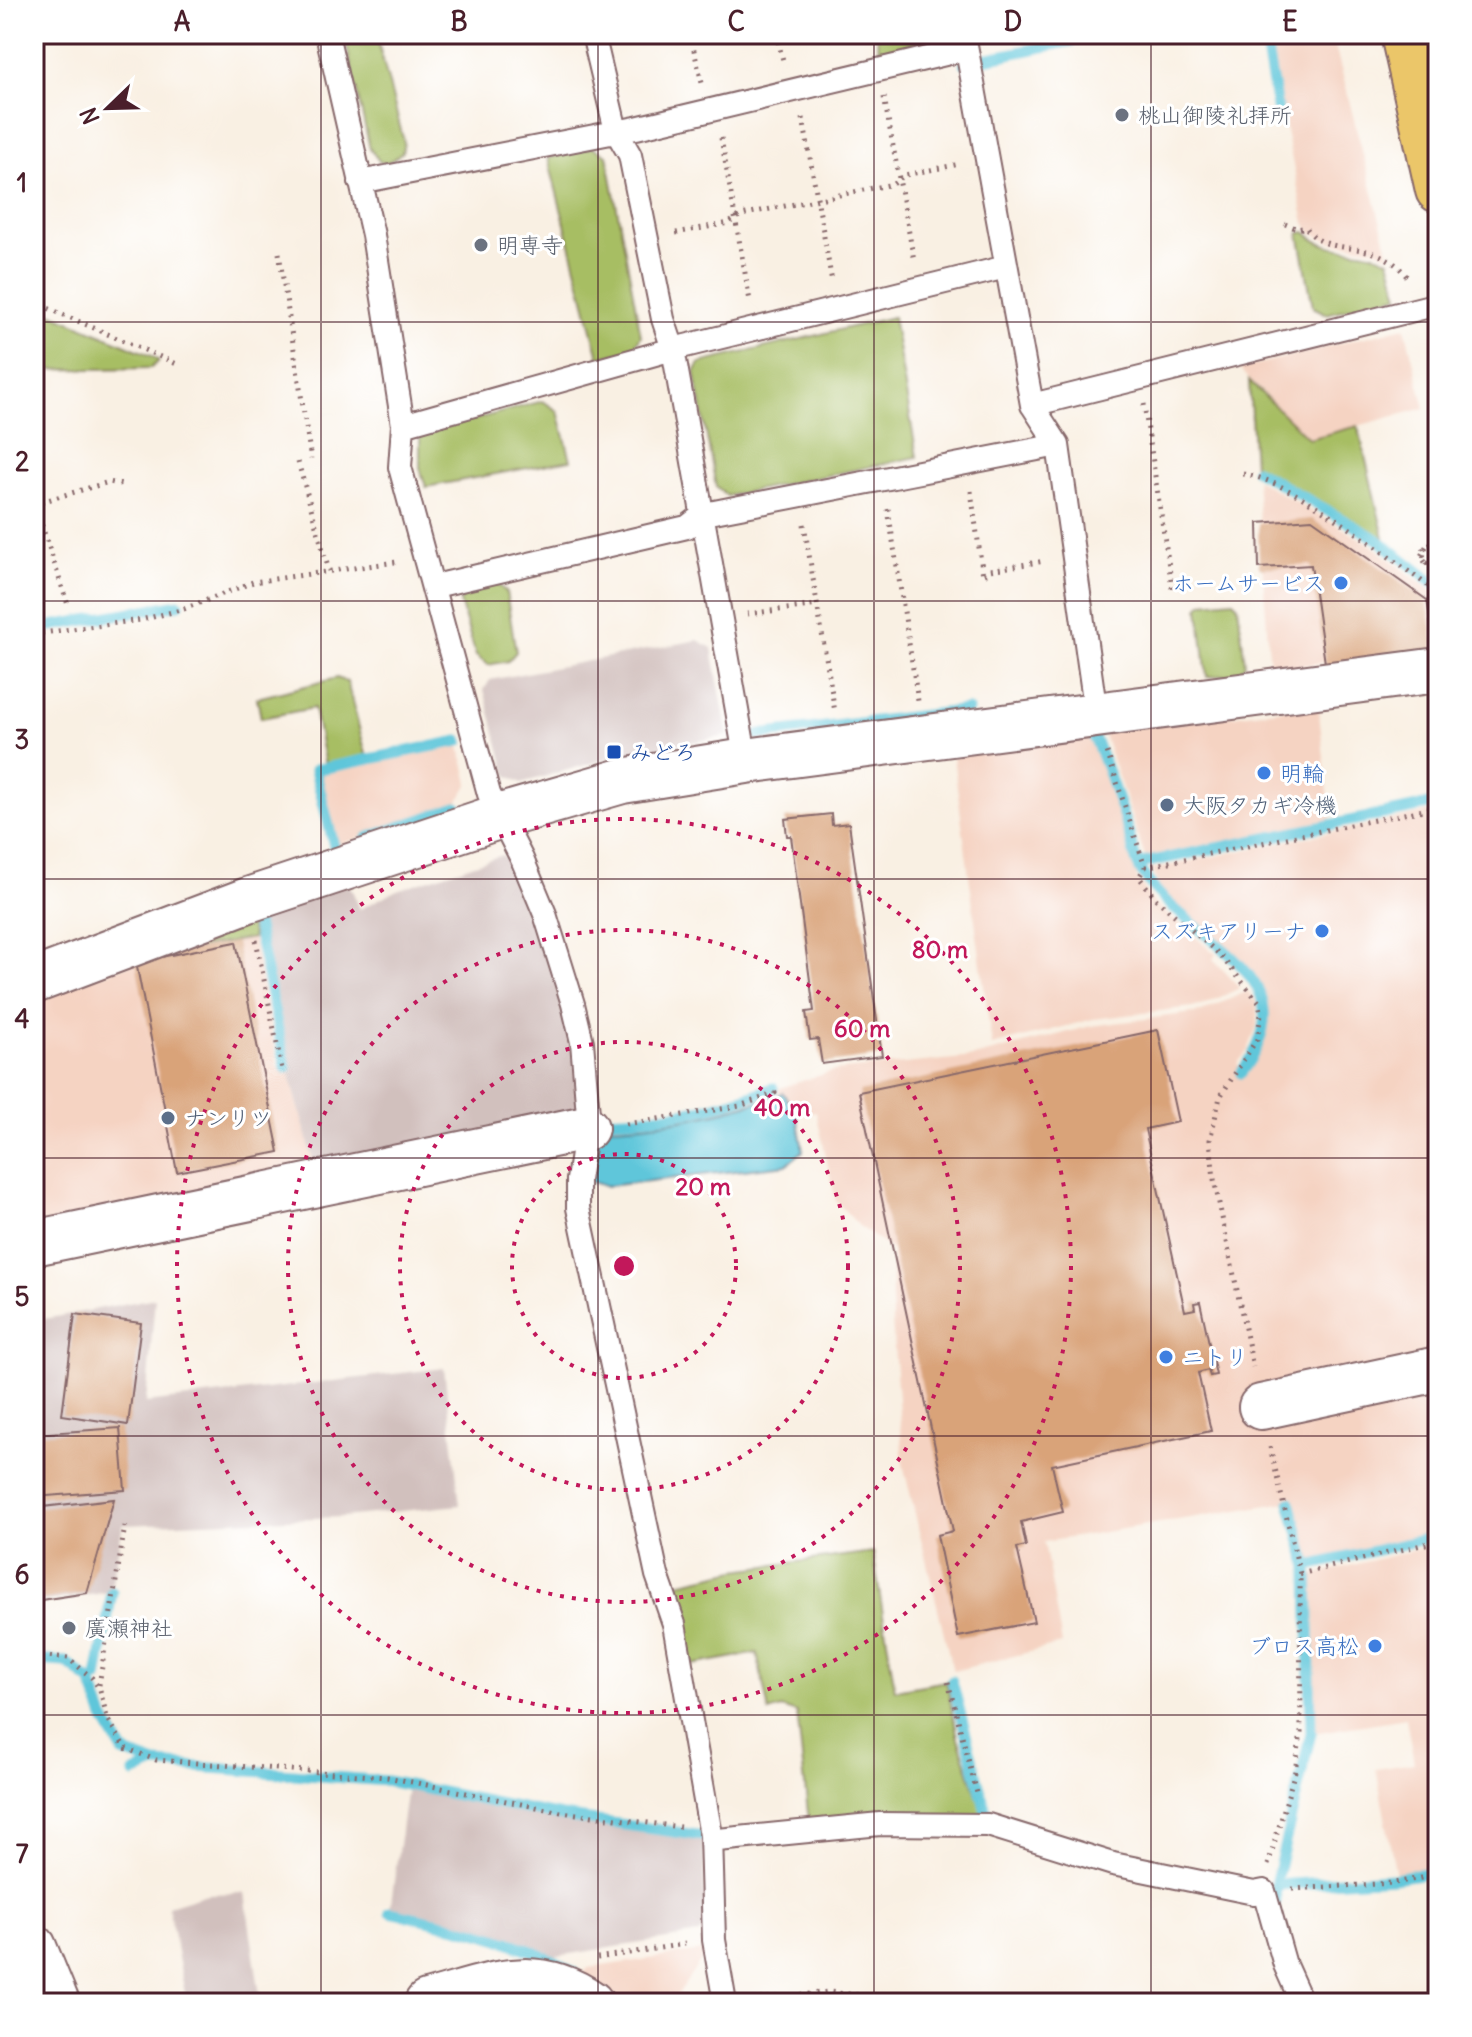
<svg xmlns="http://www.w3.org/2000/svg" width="1472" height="2037" font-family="Delius,'Klee One',sans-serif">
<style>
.built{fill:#f5d3c2}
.industrial{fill:#d1c0bd}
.green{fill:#a7be63;stroke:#786e47;stroke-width:2}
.water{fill:#5ec6da;stroke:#547282;stroke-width:2}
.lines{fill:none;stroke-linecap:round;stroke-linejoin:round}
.stream{stroke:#5ec6da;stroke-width:11}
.building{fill:#d9a379}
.service-casing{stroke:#87686b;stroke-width:26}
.minor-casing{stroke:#87686b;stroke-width:48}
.trunk-casing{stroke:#87686b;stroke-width:48}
.path{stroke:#87686b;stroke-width:5;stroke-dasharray:2 6;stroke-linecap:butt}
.service{stroke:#fff;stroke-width:22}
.minor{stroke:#fff;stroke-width:44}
.trunk{stroke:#ebc669;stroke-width:44}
.path-bridge{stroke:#87686b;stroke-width:5;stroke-dasharray:2 6;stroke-linecap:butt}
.grid{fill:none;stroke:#4a1f2b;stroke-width:2;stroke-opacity:0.55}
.ring{fill:none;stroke:#c2185b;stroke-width:4;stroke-dasharray:4 8}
.worship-dot{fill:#6b7280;stroke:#fff;stroke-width:3}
.shop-dot{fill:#3f7fe0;stroke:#fff;stroke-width:3}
.transit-dot{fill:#1a4fb4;stroke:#fff;stroke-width:3}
.service-dot{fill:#5c6f8a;stroke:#fff;stroke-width:3}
.labels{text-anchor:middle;stroke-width:6;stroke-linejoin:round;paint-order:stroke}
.worship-label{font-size:22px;fill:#5b616d;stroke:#fff;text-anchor:start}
.shop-label{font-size:22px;fill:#366cbe;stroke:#fff;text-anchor:end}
.transit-label{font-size:22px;fill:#164399;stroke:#fff;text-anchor:start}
.service-label{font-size:22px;fill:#4e5e75;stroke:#fff;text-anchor:start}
.centre{fill:#c2185b;stroke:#fff;stroke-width:4}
.ring-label{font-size:24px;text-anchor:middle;font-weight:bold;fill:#c2185b;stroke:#fff;stroke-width:6;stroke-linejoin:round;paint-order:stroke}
.neatline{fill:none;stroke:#4a1f2b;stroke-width:3}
.grid-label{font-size:26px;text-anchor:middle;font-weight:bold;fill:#4a1f2b}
</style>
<rect width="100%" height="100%" fill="#fff"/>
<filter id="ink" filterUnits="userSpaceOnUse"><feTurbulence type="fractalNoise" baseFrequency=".0125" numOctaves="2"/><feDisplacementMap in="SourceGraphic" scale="16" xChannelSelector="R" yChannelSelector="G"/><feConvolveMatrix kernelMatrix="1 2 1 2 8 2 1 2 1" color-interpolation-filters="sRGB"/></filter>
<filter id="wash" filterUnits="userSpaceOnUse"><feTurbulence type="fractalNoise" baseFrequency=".006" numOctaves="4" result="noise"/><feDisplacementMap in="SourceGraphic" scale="32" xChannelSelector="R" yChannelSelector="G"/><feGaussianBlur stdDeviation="1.8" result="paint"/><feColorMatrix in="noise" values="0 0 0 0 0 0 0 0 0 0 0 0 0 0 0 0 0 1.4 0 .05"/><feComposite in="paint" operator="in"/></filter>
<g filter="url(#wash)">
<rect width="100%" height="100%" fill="#f9f0e3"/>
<path class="built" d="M 1266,34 L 1332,34 L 1389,255 L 1373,248 L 1332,242 L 1311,233 L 1305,223 Z
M 1405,327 L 1425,408 L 1309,439 L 1239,369 Z
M 1256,479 L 1370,544 L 1438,596 L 1438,648 L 1270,669 Z
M 1318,705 L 1332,826 L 1146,860 L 1103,732 Z
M 1089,734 L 1103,764 L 1139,874 L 1136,877 L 1154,903 L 1216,954 L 1213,959 L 1240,988 L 1201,1006 L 1093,1019 L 992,1046 L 953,757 Z
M 459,742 L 469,783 L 457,804 L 335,846 L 317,771 Z
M 1438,810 L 1438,1534 L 1309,1563 L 1293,1501 L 1044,1542 L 1062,1644 L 953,1671 L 903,1464 L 892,1320 L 892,1250 L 859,1226 L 836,1201 L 816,1112 L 797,1115 L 777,1089 L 834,1071 L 974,1057 L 1091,1026 L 1201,1012 L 1248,991 L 1257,1003 L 1257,1026 L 1248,1050 L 1237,1064 L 1247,1071 L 1265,1041 L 1269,1010 L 1265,995 L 1249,969 L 1162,893 L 1152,869 Z
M 253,938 L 279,1069 L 288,1068 L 315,1167 L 34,1226 L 34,999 L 158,955 Z
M 1438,1544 L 1438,1868 L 1396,1875 L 1376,1769 L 1414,1763 L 1406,1718 L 1313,1733 L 1312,1575 Z
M 708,1950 L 672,2003 L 619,2003 L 583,1975 L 588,1968 Z"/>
<path class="industrial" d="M 698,640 L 712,648 L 728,736 L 624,754 L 522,783 L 507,775 L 484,690 L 490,680 Z
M 502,855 L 517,867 L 538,917 L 575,1056 L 579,1112 L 315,1167 L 288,1068 L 256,914 L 348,881 L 360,909 L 397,890 Z
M 155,1298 L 146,1403 L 444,1368 L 460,1505 L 343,1517 L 123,1525 L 110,1592 L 34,1603 L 34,1321 Z
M 407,1787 L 562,1818 L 703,1836 L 705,1927 L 699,1934 L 551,1957 L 461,1926 L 390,1910 Z
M 245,1893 L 261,2003 L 187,2003 L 168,1906 L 207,1894 Z"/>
<path class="green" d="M 344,34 L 376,34 L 404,142 L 402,153 L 387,163 L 380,162 L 370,149 Z
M 876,34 L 947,34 L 942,39 L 886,53 L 879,49 Z
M 593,147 L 607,155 L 641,336 L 633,349 L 599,357 L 548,158 Z
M 1306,232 C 1327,256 1363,244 1389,260 L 1399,295 L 1327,314 L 1313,307 L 1299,233 Z
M 34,306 L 152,356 L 159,361 L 151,368 L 34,370 Z
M 893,317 L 917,457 L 727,496 L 716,487 L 695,372 L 700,363 Z
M 1249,381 L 1309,439 L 1358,426 L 1385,542 L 1254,467 Z
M 543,401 L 558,411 L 571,460 L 426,487 L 420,468 L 420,434 Z
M 497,583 L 506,592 L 516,652 L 508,661 L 488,665 L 476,656 L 460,602 L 467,590 Z
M 1233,600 L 1238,605 L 1245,664 L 1238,674 L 1207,677 L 1199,608 L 1203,603 Z
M 337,678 L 347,682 L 367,758 L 325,765 L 314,708 L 261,718 L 257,698 Z
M 248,917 L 253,938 L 157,955 Z
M 873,1552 L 895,1690 L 946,1681 L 958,1738 L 984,1817 L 809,1822 L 797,1713 L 781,1708 L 769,1712 L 757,1653 L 691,1665 L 669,1585 L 736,1570 Z"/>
<path class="water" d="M 783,1093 L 797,1115 L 803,1151 L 786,1165 L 607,1186 L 585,1180 L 597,1127 C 661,1127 723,1115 783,1093 Z"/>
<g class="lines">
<path class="stream" d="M 1264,34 L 1278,113
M 965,63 L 1106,34
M 1256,470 L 1377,539 L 1438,586
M 34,629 L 179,604
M 1091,731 C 1106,762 1116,795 1127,828 C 1132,842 1134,862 1143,874 C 1188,943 1317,973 1241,1073
M 758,735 L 968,710
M 367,838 L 457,807
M 335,850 L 315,770 L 459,741
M 1138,864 L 1438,803
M 253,908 L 286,1068
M 594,1119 C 654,1122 717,1109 773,1088
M 1308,1566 L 1438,1536
M 34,1660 L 66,1662 L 91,1682 L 104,1718 L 123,1752 L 156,1764 L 387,1781 L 561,1816 L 704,1836
M 952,1681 L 990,1827
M 91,1682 L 97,1678 L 112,1592
M 134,1773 L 156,1764
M 1275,1885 L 1394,1878 L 1438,1871
M 1276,1901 L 1275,1885 L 1311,1733 L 1308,1566 L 1290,1502
M 390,1912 C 452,1925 519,1939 573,1972"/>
</g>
<g id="blocks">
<path class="building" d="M 1312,519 L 1427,600 L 1435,649 L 1326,670 L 1311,565 L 1259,568 L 1258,523 Z
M 831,814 L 832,825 L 849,823 L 882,1056 L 822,1064 L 818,1039 L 810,1040 L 806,1012 L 814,1011 L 791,836 L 787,836 L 785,819 Z
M 236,942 L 279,1152 L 177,1172 L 136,962 Z
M 1158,1030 L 1178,1122 L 1145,1129 L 1185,1311 L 1195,1309 L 1194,1303 L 1200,1302 L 1216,1375 L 1210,1376 L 1208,1370 L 1198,1373 L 1211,1431 L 1052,1465 L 1063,1512 L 1021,1522 L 1026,1546 L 1017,1548 L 1034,1622 L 958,1637 L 937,1535 L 953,1531 L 859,1092 Z
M 75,1314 L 141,1323 L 128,1425 L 62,1415 Z
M 120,1428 L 125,1490 L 34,1497 L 34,1434 Z
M 114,1499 L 87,1593 L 34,1601 L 34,1508 Z"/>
</g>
</g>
<g filter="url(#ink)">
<use href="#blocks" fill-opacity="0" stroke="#87686b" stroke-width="2"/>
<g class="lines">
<defs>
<path id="service" d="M 327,34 L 373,235 L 403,425 L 400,467 L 489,794 L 522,859 L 545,914 L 573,1004 L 582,1042 L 588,1114 L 578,1180 L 578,1208 L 657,1575 L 674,1624 L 711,1835 L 714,1940 L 725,2003
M 593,34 L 616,131 L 630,155 L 663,319 L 673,349 L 746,761
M 964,34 L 1032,405 L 1058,445 L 1096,714
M 360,182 L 636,128 L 966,49
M 1032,405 L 1438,304
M 403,425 L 673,349 L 1006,267
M 435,586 L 687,527 L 704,514 L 1058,445
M 711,1835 L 718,1840 L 880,1824 L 988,1825 L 1113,1864 L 1254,1893 L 1264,1891 L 1285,1965 L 1302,2003"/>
<path id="minor" d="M 34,981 L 248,900 L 501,816 L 622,781 L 746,761 L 1438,670
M 34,1243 L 586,1128
M 1261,1407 L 1438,1369
M 34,1947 L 57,2003
M 427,2003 C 488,1987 534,1963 591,2003"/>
<path id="trunk" d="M 1403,34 L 1438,190
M 1435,34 L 1438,49"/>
</defs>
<use href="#service" class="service-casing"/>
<use href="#minor" class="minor-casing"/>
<use href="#trunk" class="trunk-casing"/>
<path class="path" d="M 690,34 L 702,83
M 776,34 L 784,64
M 884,97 L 914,260
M 803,118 L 832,282
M 721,138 L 750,301
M 1285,224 L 1298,229 L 1306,227 C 1327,262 1378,232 1409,280
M 676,233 L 729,223 L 741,215 L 893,184 L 905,175 L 960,164
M 279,253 L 311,459
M 34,302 L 179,365
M 1144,404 L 1173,593
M 298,462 L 329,571
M 1243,474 C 1297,481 1391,560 1438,593
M 971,491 L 983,576 L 990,570 L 1045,561
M 34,502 L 69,608
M 34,504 L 109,482 L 125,485
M 888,509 L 918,701
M 804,524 L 835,712
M 1438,541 L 1425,546 L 1422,553 L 1427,563 L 1438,564
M 747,614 L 818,605
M 34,634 L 141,620 L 184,609 L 253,582 L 396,562
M 1107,752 L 1145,867 L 1139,877 L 1156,899 L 1219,954 L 1259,1002 L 1261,1014 L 1257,1039 L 1220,1097 L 1210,1140 L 1214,1179 L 1253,1367
M 1145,867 L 1438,807
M 256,940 L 282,1069
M 626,1124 L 740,1106 L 775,1093 L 773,1088
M 1300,1574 L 1438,1541
M 34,1655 L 68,1658 L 92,1678 L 100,1690 L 107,1717 L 125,1748 L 156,1760 L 387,1777 L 561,1812 L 680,1827
M 948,1682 L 978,1797
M 99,1685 L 125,1526
M 1268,1865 L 1295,1771 L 1301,1733 L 1300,1574 L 1270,1447
M 1292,1889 L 1394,1883 L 1438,1875
M 597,1958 L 685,1944
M 752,2000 L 829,1992 L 930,2003"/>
<use href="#service" class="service"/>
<use href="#minor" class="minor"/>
<use href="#trunk" class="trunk"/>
<path class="path-bridge" d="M 1425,562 L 1421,556 L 1428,543 L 1438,543"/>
</g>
</g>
<path class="grid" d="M 321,34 L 321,2003M 598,34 L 598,2003M 874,34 L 874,2003M 1151,34 L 1151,2003M 34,322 L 1438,322M 34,601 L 1438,601M 34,879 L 1438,879M 34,1158 L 1438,1158M 34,1436 L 1438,1436M 34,1715 L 1438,1715"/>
<g class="ring">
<circle cx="624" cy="1266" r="112"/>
<circle cx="624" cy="1266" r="224"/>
<circle cx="624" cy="1266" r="336"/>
<circle cx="624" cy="1266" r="447"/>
</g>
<g class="worship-dot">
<circle cx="1122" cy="115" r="8"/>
<circle cx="481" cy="245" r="8"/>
<circle cx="69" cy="1628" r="8"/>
</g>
<g class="shop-dot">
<circle cx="1341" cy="583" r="8"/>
<circle cx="1264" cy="773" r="8"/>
<circle cx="1322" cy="931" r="8"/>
<circle cx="1166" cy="1357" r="8"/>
<circle cx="1375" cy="1646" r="8"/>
</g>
<rect class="transit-dot" x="606" y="744" width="16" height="16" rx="4"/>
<g class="service-dot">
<circle cx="1167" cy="805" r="8"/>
<circle cx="168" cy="1118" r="8"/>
</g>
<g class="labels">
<g class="worship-label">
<text x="1138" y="123">桃山御陵礼拝所</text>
<text x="497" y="253">明専寺</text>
<text x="85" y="1636">廣瀬神社</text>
</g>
<g class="shop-label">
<text x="1325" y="591">ホームサービス</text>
<text x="1280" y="781" text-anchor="start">明輪</text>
<text x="1306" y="939">スズキアリーナ</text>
<text x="1182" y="1365" text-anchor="start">ニトリ</text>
<text x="1359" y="1654">ブロス高松</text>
</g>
<g class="transit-label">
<text x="630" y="760">みどろ</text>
</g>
<g class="service-label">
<text x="1183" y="813">大阪タカギ冷機</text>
<text x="184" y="1126">ナンリツ</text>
</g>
</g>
<circle cx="624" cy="1266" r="12" class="centre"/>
<g class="ring-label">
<text x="940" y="958">80 m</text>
<text x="862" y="1037">60 m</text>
<text x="782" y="1116">40 m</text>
<text x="703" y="1195">20 m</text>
</g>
<rect width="1472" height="2037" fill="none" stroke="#fff" stroke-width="88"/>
<g transform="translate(108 108) rotate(247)" stroke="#ffffff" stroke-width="6" paint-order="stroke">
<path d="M0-6L14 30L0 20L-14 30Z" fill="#4a1f2b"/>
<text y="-12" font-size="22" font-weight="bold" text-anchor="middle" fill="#4a1f2b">N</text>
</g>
<rect x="44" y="44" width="1384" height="1949" class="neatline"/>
<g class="grid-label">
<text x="182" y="31">A</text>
<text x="459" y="31">B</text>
<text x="736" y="31">C</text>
<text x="1013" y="31">D</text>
<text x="1290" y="31">E</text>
<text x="22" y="192">1</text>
<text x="22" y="471">2</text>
<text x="22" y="749">3</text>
<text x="22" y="1028">4</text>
<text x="22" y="1306">5</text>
<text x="22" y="1584">6</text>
<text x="22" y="1863">7</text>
</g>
</svg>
